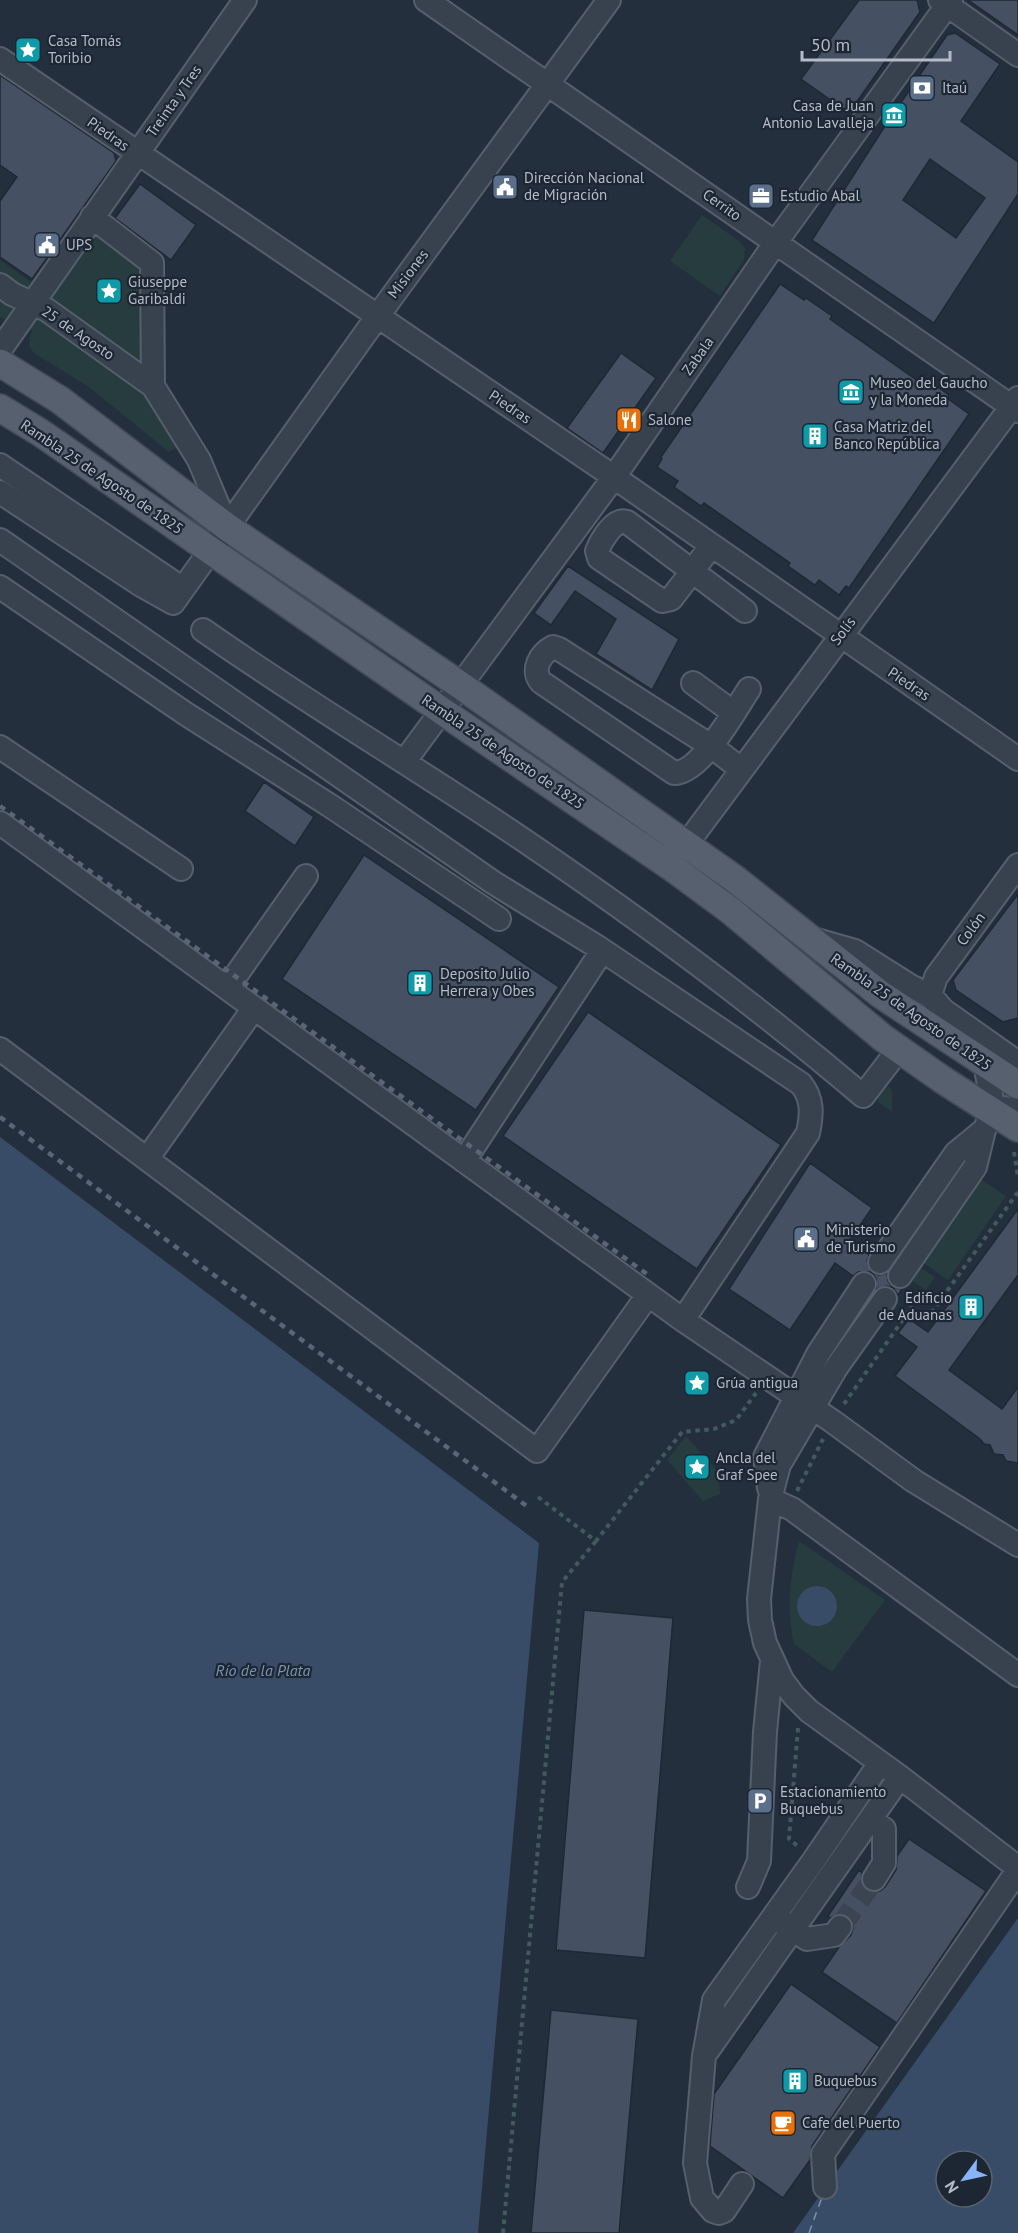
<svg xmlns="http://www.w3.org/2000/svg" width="1018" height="2233" font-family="'PT Sans',sans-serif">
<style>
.green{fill:#263c3f}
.water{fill:#394c67;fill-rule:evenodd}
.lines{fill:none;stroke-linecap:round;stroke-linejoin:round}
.ferry{stroke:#7c92b1;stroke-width:1.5;stroke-dasharray:8 6;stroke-linecap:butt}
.building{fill:#455162;stroke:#1f2835;stroke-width:1.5;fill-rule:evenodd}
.minor-tunnel{stroke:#3a4453;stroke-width:22;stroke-dasharray:22 11;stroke-linecap:butt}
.minor-casing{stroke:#565f6c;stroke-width:26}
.major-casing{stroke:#414a57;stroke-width:30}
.path{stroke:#44595c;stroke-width:4;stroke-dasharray:4.5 4.5;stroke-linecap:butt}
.minor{stroke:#38414e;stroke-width:22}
.major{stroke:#56606e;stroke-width:27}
.rail{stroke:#5a6575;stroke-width:4.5;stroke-dasharray:6 6;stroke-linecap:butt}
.labels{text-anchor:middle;stroke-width:4.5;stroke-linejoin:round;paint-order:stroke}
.poi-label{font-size:15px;fill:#b4bcc9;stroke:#1d2633;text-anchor:start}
.street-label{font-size:15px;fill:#b4bcc9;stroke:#1d2633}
.water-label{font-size:16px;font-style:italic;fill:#7c92b1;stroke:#1d2633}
</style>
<rect width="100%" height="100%" fill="#242f3e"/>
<path class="green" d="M 88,204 L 164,259 L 162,378 L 202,442 L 173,449 L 169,452 L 89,387 L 34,353 C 28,346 28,339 32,331 L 0,317 L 0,260 L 31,282 Z
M 702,215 L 739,241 L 745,249 L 744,259 L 720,296 L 670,261 Z
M 883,1086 L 890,1087 L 892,1090 L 892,1112 L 878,1102 L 879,1099 L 876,1095 Z
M 979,1178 L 1006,1196 L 948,1280 L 921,1261 Z
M 918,1266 L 935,1277 L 926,1290 L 909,1279 Z
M 686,1436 L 718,1472 L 720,1494 L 703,1501 L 667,1460 Z
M 799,1541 L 885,1600 L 832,1672 L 794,1644 C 786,1610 790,1575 799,1541 Z"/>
<path class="water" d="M 0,1137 L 539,1543 L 478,2233 L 0,2233 Z
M797 1606a20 20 0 1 1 40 0a20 20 0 1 1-40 0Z
M 1018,1918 L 1018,2233 L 793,2233 ZM 946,2161 L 982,2161 L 982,2197 L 946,2197 Z"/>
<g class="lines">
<path class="ferry" d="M 809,2233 L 822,2197"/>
</g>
<path class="building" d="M 859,0 L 917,0 L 920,12 L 849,113 L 801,79 Z
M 968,0 L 1018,0 L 1018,35 Z
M 955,33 L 1000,64 L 961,121 L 1018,162 L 1018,194 L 934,323 L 812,240 L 885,126 L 947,35 ZM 930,159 L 985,198 L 956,238 L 903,200 Z
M 0,75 L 114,153 L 116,161 L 32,279 L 0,257 L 0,201 L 17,177 L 0,165 Z
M 140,184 L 196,225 L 171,260 L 115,218 Z
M 780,284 L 804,300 L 806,298 L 832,316 L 830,319 L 918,381 L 921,376 L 949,395 L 947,398 L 969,414 L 849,588 L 846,586 L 839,595 L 819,580 L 815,585 L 788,566 L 790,563 L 704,503 L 701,506 L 674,487 L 678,481 L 657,467 L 662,459 L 661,457 Z
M 621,353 L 656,378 L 603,453 L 567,428 Z
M 568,566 L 679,639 L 652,690 L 596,654 L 616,619 L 575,591 L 551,625 L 534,613 Z
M 264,782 L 314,817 L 295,846 L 245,811 Z
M 364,855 L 559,987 L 476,1110 L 282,979 Z
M 1018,894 L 1018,1018 L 1003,1022 L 956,990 L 953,980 Z
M 588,1012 L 781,1145 L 697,1269 L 503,1136 Z
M 810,1163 L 872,1208 L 849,1241 L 869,1255 L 867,1261 L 872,1273 L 879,1275 L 887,1273 L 888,1281 L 892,1287 L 902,1289 L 898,1295 L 893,1288 L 887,1286 L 876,1289 L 876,1278 L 871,1272 L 858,1272 L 853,1276 L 835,1263 L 790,1330 L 729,1289 Z
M 1018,1209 L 1018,1275 L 949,1370 L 1002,1409 L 1018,1387 L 1018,1463 L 1006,1461 L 1003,1455 L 994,1454 L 990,1445 L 984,1444 L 980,1439 L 895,1376 L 917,1347 L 898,1333 L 909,1319 L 928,1332 Z
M 584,1610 L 673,1618 L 645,1958 L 556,1950 Z
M 909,1839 L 986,1891 L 897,2023 L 822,1972 L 839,1947 L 851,1935 L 853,1928 L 852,1921 L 848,1916 L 841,1914 L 830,1918 L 828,1916 L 859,1870 L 862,1873 L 862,1885 L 867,1891 L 880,1891 L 885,1887 L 896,1870 L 897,1856 Z
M 791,1984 L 880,2047 L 812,2146 L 810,2160 L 783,2198 L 710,2146 L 714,2094 Z
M 551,2010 L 638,2019 L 619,2233 L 531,2233 Z"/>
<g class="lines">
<path class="minor-tunnel" d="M 840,1927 L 874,1879"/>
<defs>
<path id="minor" d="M 426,0 L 1018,411
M 940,0 L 1018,55
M 0,59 L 614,477 L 1018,759
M 92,217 L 152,263 L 153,386
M 0,285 L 12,294 L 47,310 L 153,386 L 199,460 L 227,527
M 0,350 L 245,0
M 0,465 L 183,589
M 0,492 L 141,585 L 173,603 L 377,317 L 609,0
M 0,540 L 494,883 L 596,946 L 801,1084 C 813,1099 812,1114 808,1133 L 683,1320
M 711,546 C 698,564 684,582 671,599 L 662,601 L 599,558 L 597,551 C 601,541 614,517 627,522 L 745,611
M 0,587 L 186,714 L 329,805 L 499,919
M 203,630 C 307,703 417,768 522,839 C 640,919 755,1004 863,1096 L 899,1049
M 693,683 L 734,713
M 0,747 L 181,869
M 404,762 L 614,477 L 776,242 L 951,0
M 741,769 L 711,746 L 559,649 L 553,647 C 540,654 531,670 541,682 L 674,773 C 701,773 735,710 749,689
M 0,823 L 683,1320 L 832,1421 L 914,1481 L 1018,1545
M 677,857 L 1018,398
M 813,939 L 855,951 L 912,987 L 930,995 L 943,1010 L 1018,1063
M 227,988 L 306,876
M 930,995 L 936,977 L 1018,865
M 0,1049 L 537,1451 L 648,1295
M 985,1064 L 994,1111
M 994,1111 L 1005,1108 L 1018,1110
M 147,1159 L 254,1008
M 464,1161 L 602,951
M 880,1262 L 956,1153 L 984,1130
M 900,1276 L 975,1167 L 984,1130 L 994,1111
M 885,1299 L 836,1368 L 779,1465 L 770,1499 L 759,1599 L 760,1620 L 765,1643 L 782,1680 L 794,1696 L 809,1711 L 900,1777 L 1018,1868
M 769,1488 L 765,1457 L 818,1354 L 864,1284
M 770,1499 L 792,1509 L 1018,1675
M 871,1819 L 884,1829 L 884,1863 L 874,1879
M 748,1887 L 759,1861 L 765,1732 L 772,1661
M 781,1921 L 807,1939 L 834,1935 L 840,1927
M 708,2050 L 900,1777
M 742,2184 L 724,2211 L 719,2213 L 713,2211 L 702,2198 L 695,2163 L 704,2056 L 714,2000 L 814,1860 L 880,1763
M 825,2187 L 823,2154 L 1018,1870"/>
<path id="major" d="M 0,363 L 60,400 L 227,527 L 460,685 L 735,879 L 880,994 L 1018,1085
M 0,408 L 41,433 L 442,711 L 670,866 L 731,911 L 883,1038 L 943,1080 L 1018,1128"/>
</defs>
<use href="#minor" class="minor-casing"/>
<use href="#major" class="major-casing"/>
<path class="path" d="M 1014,1152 L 1018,1177
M 844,1404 L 911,1308 L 927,1319 L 1018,1192
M 797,1491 L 823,1439
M 538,1497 L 596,1541 L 682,1432 L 714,1429 L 736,1420 L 756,1393
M 798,1728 L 789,1839 L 799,1847
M 503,2233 L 562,1582 L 596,1541"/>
<use href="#minor" class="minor"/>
<use href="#major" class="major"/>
<path class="rail" d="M 0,806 L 651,1277
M 0,1117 L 528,1507"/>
</g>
<defs>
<symbol id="sight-square" viewBox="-11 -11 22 22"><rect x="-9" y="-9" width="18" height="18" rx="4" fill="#0f9aa8" stroke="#1d2633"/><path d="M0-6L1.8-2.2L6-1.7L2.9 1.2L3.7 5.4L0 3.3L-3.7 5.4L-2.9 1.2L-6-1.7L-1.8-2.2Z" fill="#fff"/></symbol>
<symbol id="bank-square" viewBox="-11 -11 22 22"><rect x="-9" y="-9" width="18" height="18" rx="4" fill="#5c6f8a" stroke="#1d2633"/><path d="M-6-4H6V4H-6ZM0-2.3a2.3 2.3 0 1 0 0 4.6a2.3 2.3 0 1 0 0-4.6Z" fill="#fff"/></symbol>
<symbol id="museum-square" viewBox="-11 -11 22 22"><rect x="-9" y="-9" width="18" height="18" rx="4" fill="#0f9aa8" stroke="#1d2633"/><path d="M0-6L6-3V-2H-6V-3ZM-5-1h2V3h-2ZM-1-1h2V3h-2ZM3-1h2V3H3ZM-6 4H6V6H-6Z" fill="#fff"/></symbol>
<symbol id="civic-square" viewBox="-11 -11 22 22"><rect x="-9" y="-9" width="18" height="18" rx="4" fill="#5c6f8a" stroke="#1d2633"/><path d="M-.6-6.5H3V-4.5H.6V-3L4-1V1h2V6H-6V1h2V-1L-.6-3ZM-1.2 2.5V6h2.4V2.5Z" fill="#fff"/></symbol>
<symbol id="office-square" viewBox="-11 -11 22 22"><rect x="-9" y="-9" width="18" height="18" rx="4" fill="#5c6f8a" stroke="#1d2633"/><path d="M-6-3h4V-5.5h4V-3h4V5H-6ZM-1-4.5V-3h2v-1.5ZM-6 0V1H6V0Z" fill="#fff"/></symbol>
<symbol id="restaurant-square" viewBox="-11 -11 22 22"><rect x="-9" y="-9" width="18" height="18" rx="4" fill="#e8710a" stroke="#1d2633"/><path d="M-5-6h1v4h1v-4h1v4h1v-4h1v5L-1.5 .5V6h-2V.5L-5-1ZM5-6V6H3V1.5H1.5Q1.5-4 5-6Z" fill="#fff"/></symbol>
<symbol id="building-square" viewBox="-11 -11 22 22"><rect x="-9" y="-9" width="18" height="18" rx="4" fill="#0f9aa8" stroke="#1d2633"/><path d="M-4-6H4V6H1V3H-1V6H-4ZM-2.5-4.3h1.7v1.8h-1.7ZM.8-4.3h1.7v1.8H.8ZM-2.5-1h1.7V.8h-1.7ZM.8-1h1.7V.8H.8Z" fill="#fff"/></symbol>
<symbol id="parking-square" viewBox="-11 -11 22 22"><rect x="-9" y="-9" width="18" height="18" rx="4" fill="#5c6f8a" stroke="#1d2633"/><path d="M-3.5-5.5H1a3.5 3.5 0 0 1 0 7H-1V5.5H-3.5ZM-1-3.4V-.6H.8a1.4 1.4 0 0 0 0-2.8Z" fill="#fff"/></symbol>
<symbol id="cafe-square" viewBox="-11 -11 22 22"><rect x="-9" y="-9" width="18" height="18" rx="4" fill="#e8710a" stroke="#1d2633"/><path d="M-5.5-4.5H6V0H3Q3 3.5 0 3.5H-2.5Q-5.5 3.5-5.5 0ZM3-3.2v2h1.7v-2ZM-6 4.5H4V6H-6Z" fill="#fff"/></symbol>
</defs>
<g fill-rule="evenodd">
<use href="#sight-square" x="13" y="35" width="30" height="30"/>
<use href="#bank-square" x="907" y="73" width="30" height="30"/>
<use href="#museum-square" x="879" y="100" width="30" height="30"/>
<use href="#civic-square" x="490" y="172" width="30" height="30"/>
<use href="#office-square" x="746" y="181" width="30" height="30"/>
<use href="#civic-square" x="32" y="230" width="30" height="30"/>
<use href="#sight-square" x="94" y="276" width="30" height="30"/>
<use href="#museum-square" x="836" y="377" width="30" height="30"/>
<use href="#restaurant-square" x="614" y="405" width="30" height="30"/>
<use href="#building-square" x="800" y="421" width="30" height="30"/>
<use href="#building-square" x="405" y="968" width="30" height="30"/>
<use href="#civic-square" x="791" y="1224" width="30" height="30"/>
<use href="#building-square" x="956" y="1292" width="30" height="30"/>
<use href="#sight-square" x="682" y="1368" width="30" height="30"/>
<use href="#sight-square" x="682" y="1452" width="30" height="30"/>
<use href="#parking-square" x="745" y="1786" width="30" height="30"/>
<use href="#building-square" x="780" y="2066" width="30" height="30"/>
<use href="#cafe-square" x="768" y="2108" width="30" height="30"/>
</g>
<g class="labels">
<g class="poi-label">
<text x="48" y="46">Casa Tomás<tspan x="48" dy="17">Toribio</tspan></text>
<text x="942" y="93">Itaú</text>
<text x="874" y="111" text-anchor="end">Casa de Juan<tspan x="874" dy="17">Antonio Lavalleja</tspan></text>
<text x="524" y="183">Dirección Nacional<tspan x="524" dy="17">de Migración</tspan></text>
<text x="780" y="201">Estudio Abal</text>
<text x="66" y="250">UPS</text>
<text x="128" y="287">Giuseppe<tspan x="128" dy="17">Garibaldi</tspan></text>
<text x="870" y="388">Museo del Gaucho<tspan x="870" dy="17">y la Moneda</tspan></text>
<text x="648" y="425">Salone</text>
<text x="834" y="432">Casa Matriz del<tspan x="834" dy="17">Banco República</tspan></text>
<text x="440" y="979">Deposito Julio<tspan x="440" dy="17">Herrera y Obes</tspan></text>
<text x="826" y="1235">Ministerio<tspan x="826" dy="17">de Turismo</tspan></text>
<text x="952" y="1303" text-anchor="end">Edificio<tspan x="952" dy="17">de Aduanas</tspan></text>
<text x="716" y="1388">Grúa antigua</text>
<text x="716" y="1463">Ancla del<tspan x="716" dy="17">Graf Spee</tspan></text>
<text x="780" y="1797">Estacionamiento<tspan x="780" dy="17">Buquebus</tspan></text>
<text x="814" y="2086">Buquebus</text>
<text x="802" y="2128">Cafe del Puerto</text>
</g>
<g class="street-label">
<text transform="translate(174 101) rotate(-55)" y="5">Treinta y Tres</text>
<text transform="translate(108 134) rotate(35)" y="5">Piedras</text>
<text transform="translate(722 205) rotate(35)" y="5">Cerrito</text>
<text transform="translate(408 274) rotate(-53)" y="5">Misiones</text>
<text transform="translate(78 333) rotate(34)" y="5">25 de Agosto</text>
<text transform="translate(698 356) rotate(-55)" y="5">Zabala</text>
<text transform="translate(510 407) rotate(34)" y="5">Piedras</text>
<text transform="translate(102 477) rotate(34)" y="5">Rambla 25 de Agosto de 1825</text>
<text transform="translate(843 631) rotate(-53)" y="5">Solís</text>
<text transform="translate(909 684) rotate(34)" y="5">Piedras</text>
<text transform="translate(503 752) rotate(34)" y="5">Rambla 25 de Agosto de 1825</text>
<text transform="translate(971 929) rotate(-54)" y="5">Colón</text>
<text transform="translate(911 1012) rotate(35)" y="5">Rambla 25 de Agosto de 1825</text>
</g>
<g class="water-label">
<text x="263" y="1676">Río de la Plata</text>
</g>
</g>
<g transform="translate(964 2179) rotate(237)"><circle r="28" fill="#1d2633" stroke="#59626f" stroke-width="1.5"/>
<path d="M0-4.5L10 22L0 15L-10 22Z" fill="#8ab4f8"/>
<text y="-9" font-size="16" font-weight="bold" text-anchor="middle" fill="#b4bcc9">N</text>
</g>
<path d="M802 51v9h148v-9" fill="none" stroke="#b4bcc9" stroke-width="3"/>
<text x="811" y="51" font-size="18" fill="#b4bcc9" stroke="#1d2633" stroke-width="4.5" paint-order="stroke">50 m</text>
</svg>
